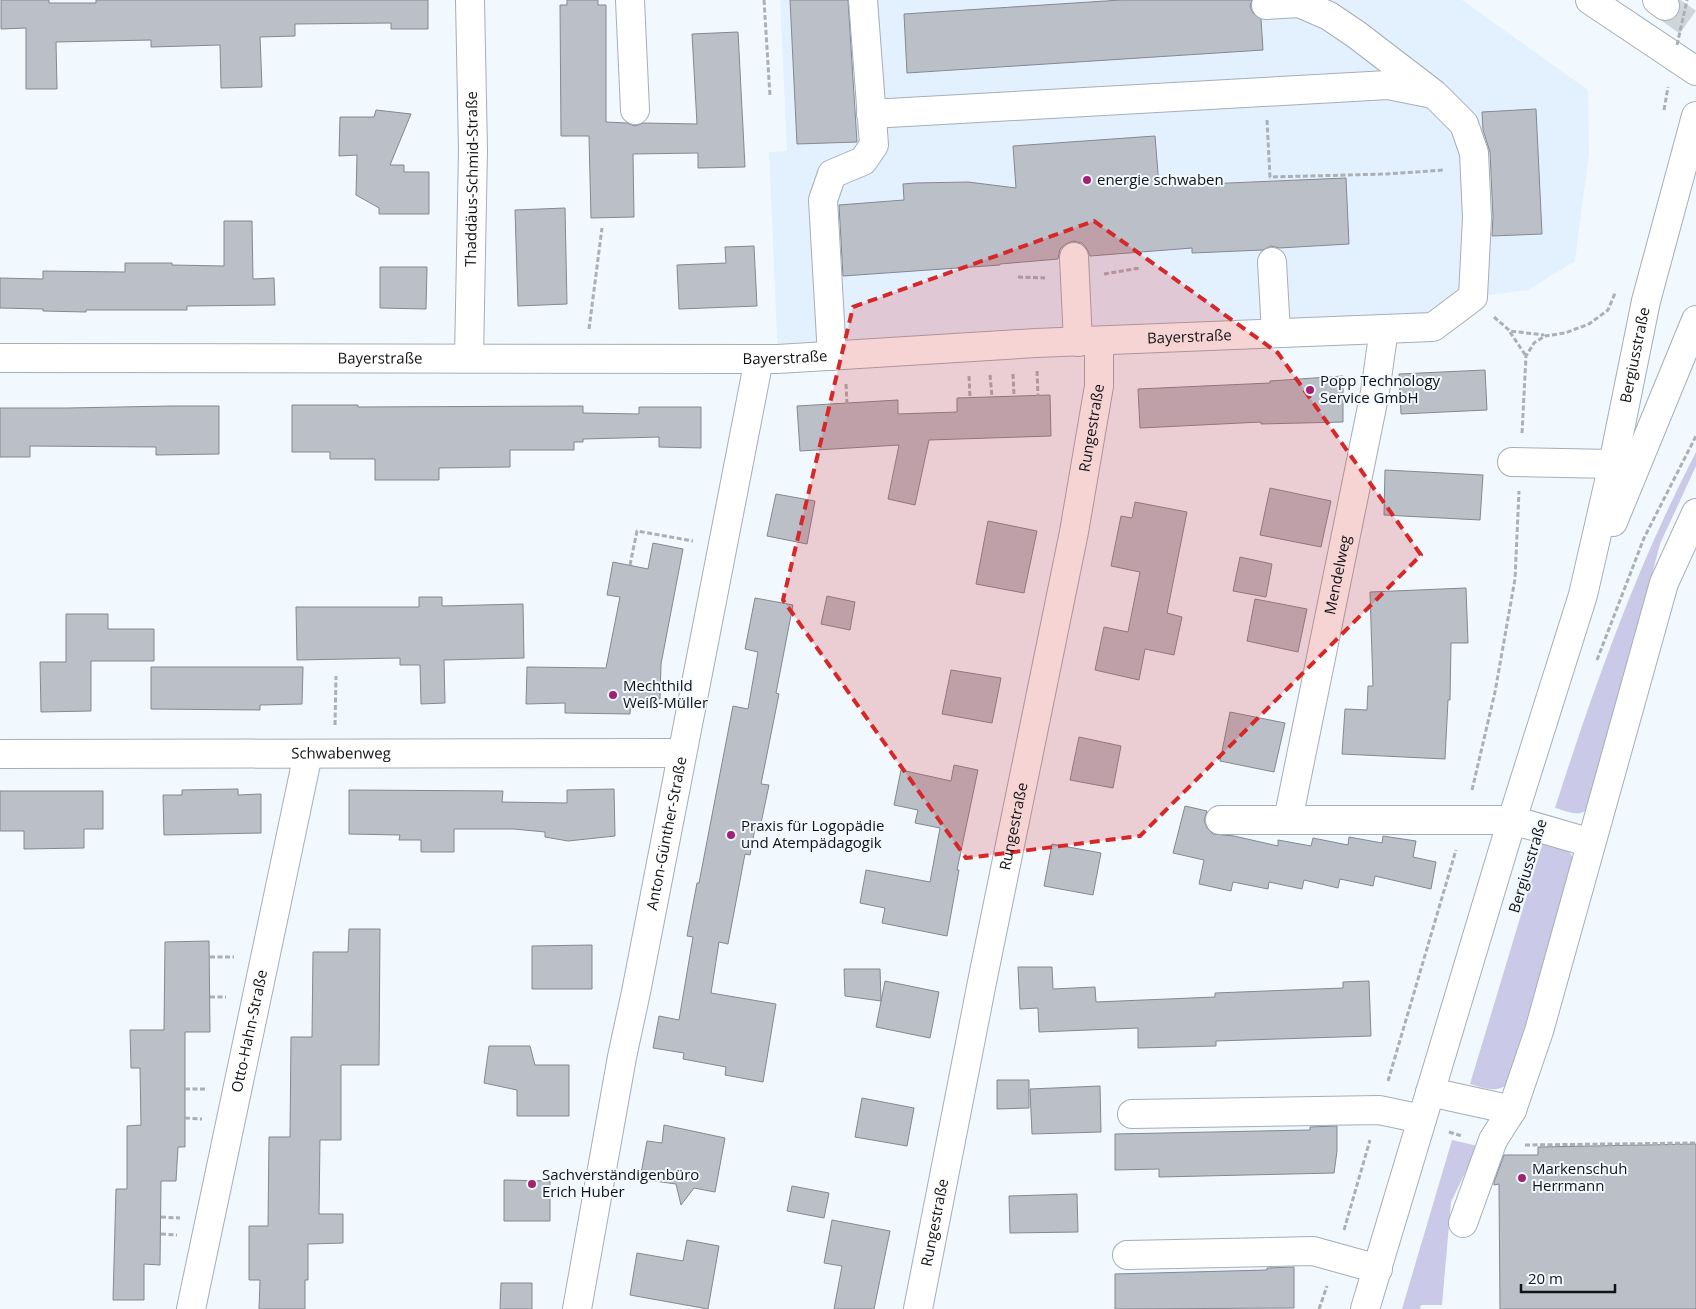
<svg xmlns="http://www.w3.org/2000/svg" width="1696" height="1309" font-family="'Open Sans',sans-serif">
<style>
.built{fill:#e3f1ff}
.green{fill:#cac9e7}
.building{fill:#babfc8;stroke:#848891}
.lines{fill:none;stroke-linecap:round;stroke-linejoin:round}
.highway-tunnel{stroke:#cfd6db;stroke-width:28;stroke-dasharray:28 14;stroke-linecap:butt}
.minor-casing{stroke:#a6aeb6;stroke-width:30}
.highway-casing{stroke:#a6aeb6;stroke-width:30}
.path{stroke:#aab0b4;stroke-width:3;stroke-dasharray:5 2.5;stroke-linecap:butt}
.minor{stroke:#fff;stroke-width:28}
.highway{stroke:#fff;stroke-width:28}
.path-bridge{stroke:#aab0b4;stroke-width:3;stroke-dasharray:5 2.5;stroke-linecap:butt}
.marked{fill:#d62828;fill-opacity:0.2;stroke:#d62828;stroke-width:4;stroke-dasharray:10 6;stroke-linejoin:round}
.poi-dot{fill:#a22172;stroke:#f1f8fe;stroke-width:2}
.labels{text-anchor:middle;stroke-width:4;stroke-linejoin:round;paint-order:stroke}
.street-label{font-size:15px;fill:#111416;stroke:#f1f8fe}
.poi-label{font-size:15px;fill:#111416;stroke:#f1f8fe;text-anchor:start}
</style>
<rect width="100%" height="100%" fill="#f1f8fe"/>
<path class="built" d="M 780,0 L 1462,0 L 1588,90 L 1589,153 L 1575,261 L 1528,290 L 1473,297 L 1433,327 L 778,359 L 769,152 L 787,151 Z"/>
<path class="green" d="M 1696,452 L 1696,466 L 1660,544 L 1592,805 C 1580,819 1571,812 1555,808 C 1594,686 1637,566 1696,452 Z
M 1543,842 C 1558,847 1573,846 1574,865 L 1507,1085 C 1495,1093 1483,1088 1470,1084 Z
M 1452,1140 L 1478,1146 L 1451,1202 L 1442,1305 L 1421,1305 L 1420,1309 L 1402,1309 Z"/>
<path class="building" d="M 1,0 L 49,0 L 49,3 L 96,3 L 96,0 L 428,0 L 428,29 L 391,29 L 391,23 L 295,24 L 295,36 L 260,37 L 262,87 L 221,88 L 220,45 L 151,47 L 151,40 L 56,42 L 57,89 L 26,89 L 26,28 L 1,29 Z
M 567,0 L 598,0 L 598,5 L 606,5 L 606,122 L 627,123 L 635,126 L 643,123 L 697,124 L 692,34 L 738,32 L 745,167 L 698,168 L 698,153 L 633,154 L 634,217 L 591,218 L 589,136 L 561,136 L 560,5 L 567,5 Z
M 790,0 L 848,0 L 857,142 L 797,144 Z
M 1121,0 L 1252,0 L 1250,6 L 1253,13 L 1261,19 L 1263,50 L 907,73 L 904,14 Z
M 1536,109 L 1542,234 L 1492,236 L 1493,217 L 1490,152 L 1483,130 L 1482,112 Z
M 376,110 L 411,114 L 390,165 L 404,165 L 404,172 L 429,172 L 429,214 L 379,214 L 379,208 L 356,195 L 357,155 L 339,156 L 340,117 L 374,117 Z
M 1155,136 L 1159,186 L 1346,178 L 1349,244 L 1279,248 L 1271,246 L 1263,250 L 1192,253 L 1192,248 L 1090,256 L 1087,249 L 1082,243 L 1073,241 L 1066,244 L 1060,249 L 1058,259 L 1000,264 L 1000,265 L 843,276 L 839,205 L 904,200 L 903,184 L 915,183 L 968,182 L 1016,188 L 1013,146 Z
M 565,208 L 567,304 L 518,306 L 515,210 Z
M 224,221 L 252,221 L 253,279 L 274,278 L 275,305 L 187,306 L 187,310 L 86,310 L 86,312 L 43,311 L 43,309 L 0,308 L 0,278 L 43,279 L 43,271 L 125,272 L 125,263 L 172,263 L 172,265 L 224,266 Z
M 754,246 L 757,306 L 679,309 L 677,265 L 726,263 L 725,247 Z
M 380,267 L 427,267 L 426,309 L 380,308 Z
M 1485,370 L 1487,410 L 1401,414 L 1399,374 Z
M 1343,376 L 1343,422 L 1261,424 L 1261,422 L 1140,428 L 1138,389 L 1270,383 L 1270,381 Z
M 1050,395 L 1051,436 L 929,440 L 915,505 L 888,499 L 899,445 L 800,451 L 797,406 L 898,400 L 898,414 L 957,412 L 957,398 Z
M 292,405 L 358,405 L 358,407 L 583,406 L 583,413 L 639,414 L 639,407 L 701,407 L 701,448 L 659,447 L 659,437 L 583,439 L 583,442 L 574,442 L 574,450 L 510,450 L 510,467 L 439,468 L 439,480 L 375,480 L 375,459 L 330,459 L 330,452 L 292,452 Z
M 170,406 L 219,406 L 219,454 L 156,455 L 156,447 L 30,446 L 30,457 L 0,457 L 0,408 L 68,408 Z
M 1385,470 L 1483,475 L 1480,520 L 1384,515 Z
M 1270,488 L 1331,501 L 1321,547 L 1260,535 Z
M 776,494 L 815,501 L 807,544 L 767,536 Z
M 1135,502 L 1187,512 L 1167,613 L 1182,617 L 1174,655 L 1145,649 L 1139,680 L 1095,670 L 1104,627 L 1128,632 L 1140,572 L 1111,566 L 1121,516 L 1132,518 Z
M 988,521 L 1037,531 L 1024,593 L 976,584 Z
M 653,543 L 683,549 L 661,664 L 660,699 L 631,698 L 630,714 L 565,713 L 565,703 L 526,704 L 527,667 L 606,668 L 620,597 L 607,595 L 613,562 L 648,569 Z
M 1240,557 L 1272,564 L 1266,597 L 1233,591 Z
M 1466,588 L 1468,643 L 1451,643 L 1450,700 L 1448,700 L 1445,759 L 1342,754 L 1345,709 L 1367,710 L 1368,686 L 1373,686 L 1370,592 Z
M 827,596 L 855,602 L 850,630 L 821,624 Z
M 419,597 L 442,597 L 442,606 L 523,604 L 524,658 L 444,660 L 445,703 L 421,704 L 420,665 L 400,665 L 400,658 L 297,660 L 296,607 L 419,607 Z
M 755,598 L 793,605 L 776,693 L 779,694 L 761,784 L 769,785 L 761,823 L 756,823 L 750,855 L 745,854 L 728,944 L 719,942 L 711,993 L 776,1004 L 763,1082 L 725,1075 L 726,1067 L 683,1059 L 684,1053 L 653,1048 L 659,1016 L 679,1020 L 693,937 L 687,936 L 697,883 L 699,883 L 733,706 L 748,709 L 758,652 L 745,649 Z
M 1255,599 L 1307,609 L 1298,652 L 1247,641 Z
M 66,614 L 108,614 L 108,629 L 154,629 L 154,661 L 91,661 L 91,711 L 41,712 L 40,662 L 66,662 Z
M 151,667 L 303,667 L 302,704 L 260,705 L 260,710 L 151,709 Z
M 951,670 L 1001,678 L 992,723 L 942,714 Z
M 1230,712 L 1285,723 L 1274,772 L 1220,761 Z
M 1079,737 L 1121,746 L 1113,788 L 1070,780 Z
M 954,765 L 978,770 L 957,870 L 959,870 L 947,936 L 882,923 L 885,908 L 860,903 L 866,870 L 930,882 L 940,828 L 915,823 L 918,810 L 894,805 L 901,770 L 951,781 Z
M 238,789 L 238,795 L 261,794 L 261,833 L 164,835 L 163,795 L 182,795 L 182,790 Z
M 614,789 L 615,836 L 568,841 L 545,837 L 545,832 L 514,829 L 454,829 L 454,852 L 421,852 L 421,840 L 399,840 L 400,835 L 349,834 L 349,790 L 503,791 L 502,802 L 567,803 L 567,790 Z
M 0,791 L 103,791 L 103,829 L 84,829 L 84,848 L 24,849 L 24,831 L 0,831 Z
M 1185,806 L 1207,811 L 1204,820 L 1207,828 L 1213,834 L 1234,836 L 1278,846 L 1278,840 L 1311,846 L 1313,838 L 1348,845 L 1349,837 L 1382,843 L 1383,836 L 1416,841 L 1413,857 L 1436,862 L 1431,889 L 1375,876 L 1373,886 L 1340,879 L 1338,888 L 1304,880 L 1302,889 L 1269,882 L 1268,889 L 1233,882 L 1231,891 L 1199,884 L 1204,860 L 1173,853 Z
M 1052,844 L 1101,853 L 1093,895 L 1044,886 Z
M 349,929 L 380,929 L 379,1065 L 341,1065 L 341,1140 L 320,1140 L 319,1214 L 343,1214 L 343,1243 L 308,1244 L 308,1280 L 305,1280 L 305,1309 L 259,1309 L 260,1280 L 249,1280 L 249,1226 L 268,1226 L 269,1137 L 290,1137 L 291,1037 L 312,1037 L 313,952 L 348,952 Z
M 209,941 L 210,1032 L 185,1032 L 185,1147 L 178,1147 L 176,1181 L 161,1181 L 160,1265 L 144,1264 L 144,1300 L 113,1300 L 116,1189 L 127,1189 L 127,1126 L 141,1125 L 140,1068 L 131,1068 L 130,1030 L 164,1030 L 165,942 Z
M 592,945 L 592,989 L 532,989 L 532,946 Z
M 1018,967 L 1052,967 L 1053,989 L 1095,987 L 1096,1002 L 1215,997 L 1215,993 L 1343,988 L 1343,982 L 1369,981 L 1371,1036 L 1216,1041 L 1216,1046 L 1138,1048 L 1138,1028 L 1039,1032 L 1038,1008 L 1020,1009 Z
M 844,969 L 880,969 L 881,1001 L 845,996 Z
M 885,981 L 939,992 L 930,1038 L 876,1027 Z
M 489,1046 L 530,1046 L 535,1065 L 569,1065 L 569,1116 L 517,1116 L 517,1090 L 484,1083 Z
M 997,1080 L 1029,1080 L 1029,1108 L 997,1109 Z
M 1100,1086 L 1101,1132 L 1032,1134 L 1030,1089 Z
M 862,1098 L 914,1108 L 907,1146 L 855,1137 Z
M 664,1125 L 725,1138 L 715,1192 L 694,1188 L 681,1205 L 676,1184 L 640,1179 L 647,1141 L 662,1143 Z
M 1337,1126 L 1337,1151 L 1334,1173 L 1159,1177 L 1159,1169 L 1115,1170 L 1115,1134 L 1310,1130 L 1310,1127 Z
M 1696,1144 L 1696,1309 L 1500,1309 L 1499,1184 L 1494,1185 L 1494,1182 L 1504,1155 L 1538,1155 L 1538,1147 Z
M 504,1180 L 550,1181 L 550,1221 L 504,1221 Z
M 792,1186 L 829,1193 L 824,1218 L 787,1211 Z
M 1077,1194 L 1078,1232 L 1010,1233 L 1009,1196 Z
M 832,1220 L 890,1231 L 874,1309 L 834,1309 L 842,1266 L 824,1263 Z
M 687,1240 L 719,1246 L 708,1309 L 630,1295 L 637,1253 L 683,1261 Z
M 1294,1267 L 1294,1308 L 1115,1309 L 1115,1274 L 1267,1270 L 1267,1268 Z
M 501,1283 L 532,1283 L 532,1309 L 500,1309 Z"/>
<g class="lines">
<path class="highway-tunnel" d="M 1665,6 L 1696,28"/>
<defs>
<g id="minor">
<path d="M 630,0 L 635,110"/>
<path d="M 871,114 L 1388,85 L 1428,93"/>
<path d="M 1074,257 L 1078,342"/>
<path d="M 1272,262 L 1276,333"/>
<path d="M 832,356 L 823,200 L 832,174 L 863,161 L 874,145 L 863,0"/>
<path id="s1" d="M 0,358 L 778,359 L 1036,343 L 1433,327 L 1473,297 L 1477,218 L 1474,153 L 1464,124 L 1434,94 L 1357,35 L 1329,16 L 1299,3 L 1266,5"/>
<path id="s2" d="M 469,358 L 473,150 L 470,0"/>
<path d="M 1512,462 L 1613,464"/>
<path d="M 1613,522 L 1696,320"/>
<path id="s3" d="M 0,754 L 681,753"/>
<path d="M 1220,820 L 1512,820 L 1591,843"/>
<path id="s4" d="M 1288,820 L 1375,392 L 1384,329"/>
<path d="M 1430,1092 L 1512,1110"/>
<path d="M 1132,1114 L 1379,1110 L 1422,1119"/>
<path d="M 1463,1223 L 1493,1140 L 1512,1110 L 1539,1031 L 1664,583 L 1696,513"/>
<path d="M 1127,1255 L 1313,1251 L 1378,1269"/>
<path id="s5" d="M 191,1309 L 308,754"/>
<path id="s6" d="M 577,1309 L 622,1057 L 636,992 L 759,359"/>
<path id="s7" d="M 918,1309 L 983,977 L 1074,532 L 1099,386 L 1099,341"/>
<path id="s8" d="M 1365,1309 L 1512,820 L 1583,595 L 1613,464 L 1646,301 L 1696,116"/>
</g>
<path id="highway" d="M 1590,0 L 1696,71
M 1657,0 L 1665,6"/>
</defs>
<use href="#minor" class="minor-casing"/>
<use href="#highway" class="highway-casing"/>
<path class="path" d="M 764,0 L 770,96
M 1664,110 L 1668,87
M 1267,120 L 1270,177 L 1387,174 L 1444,170
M 1104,274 L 1140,268
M 1018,277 L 1045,278
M 1494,317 L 1510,331 L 1544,335
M 589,329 L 602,228
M 1510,332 L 1526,356
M 1037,371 L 1038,396
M 1013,374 L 1014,396
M 990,375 L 992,397
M 969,376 L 970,397
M 846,384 L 847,404
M 1522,433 L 1526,356 L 1534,343 L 1545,336 L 1565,333 L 1589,324 L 1608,310 L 1615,293
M 630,565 L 637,531 L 693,541
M 1597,660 L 1644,538 L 1696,436
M 335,725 L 336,676
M 1472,790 L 1495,692 L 1515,579 L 1519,491
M 210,957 L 234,957
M 210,997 L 226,997
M 1388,1081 L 1456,850
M 185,1089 L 207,1089
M 185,1118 L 202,1119
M 1449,1132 L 1462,1136
M 1525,1145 L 1696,1143
M 161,1217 L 180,1218
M 1344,1230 L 1370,1140
M 161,1234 L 177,1235
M 1319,1309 L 1327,1286"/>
<use href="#minor" class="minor"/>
<use href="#highway" class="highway"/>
<path class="path-bridge" d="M 1677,45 L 1687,0"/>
</g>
<path class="marked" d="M 1094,221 L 1278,353 L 1421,555 L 1140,836 L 966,858 L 783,600 L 853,307 Z"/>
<g class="poi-dot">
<circle cx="1087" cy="180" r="5"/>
<circle cx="1310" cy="390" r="5"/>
<circle cx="613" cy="695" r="5"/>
<circle cx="731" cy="835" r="5"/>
<circle cx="1522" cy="1178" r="5"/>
<circle cx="532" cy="1184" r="5"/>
</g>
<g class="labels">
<g class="street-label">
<text dy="5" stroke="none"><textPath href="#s2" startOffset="179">Thaddäus-Schmid-Straße</textPath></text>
<text dy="5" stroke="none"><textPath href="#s1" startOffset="1190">Bayerstraße</textPath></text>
<text dy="5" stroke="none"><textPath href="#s8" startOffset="992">Bergiusstraße</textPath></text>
<text dy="5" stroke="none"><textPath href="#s1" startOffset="380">Bayerstraße</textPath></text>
<text dy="5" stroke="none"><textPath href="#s1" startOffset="785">Bayerstraße</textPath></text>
<text dy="5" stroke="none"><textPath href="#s7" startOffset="898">Rungestraße</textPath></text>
<text dy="5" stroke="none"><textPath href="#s4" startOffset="250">Mendelweg</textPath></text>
<text dy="5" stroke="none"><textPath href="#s3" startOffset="341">Schwabenweg</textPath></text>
<text dy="5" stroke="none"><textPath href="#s7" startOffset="492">Rungestraße</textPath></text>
<text dy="5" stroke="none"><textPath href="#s6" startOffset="484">Anton-Günther-Straße</textPath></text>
<text transform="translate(1528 866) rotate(-73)" y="5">Bergiusstraße</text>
<text dy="5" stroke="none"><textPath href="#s5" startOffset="284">Otto-Hahn-Straße</textPath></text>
<text dy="5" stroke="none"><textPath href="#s7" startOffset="88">Rungestraße</textPath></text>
</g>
<g class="poi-label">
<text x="1097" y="185">energie schwaben</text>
<text x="1320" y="386">Popp Technology<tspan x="1320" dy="17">Service GmbH</tspan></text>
<text x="623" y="691">Mechthild<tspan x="623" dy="17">Weiß-Müller</tspan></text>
<text x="741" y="831">Praxis für Logopädie<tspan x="741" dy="17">und Atempädagogik</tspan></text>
<text x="1532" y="1174">Markenschuh<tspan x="1532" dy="17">Herrmann</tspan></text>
<text x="542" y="1180">Sachverständigenbüro<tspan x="542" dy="17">Erich Huber</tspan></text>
</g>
</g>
<path d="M1521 1284v8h94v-8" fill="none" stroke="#111416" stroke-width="2.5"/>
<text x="1528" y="1284" font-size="15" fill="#111416" stroke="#f1f8fe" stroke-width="4" paint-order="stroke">20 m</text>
</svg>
